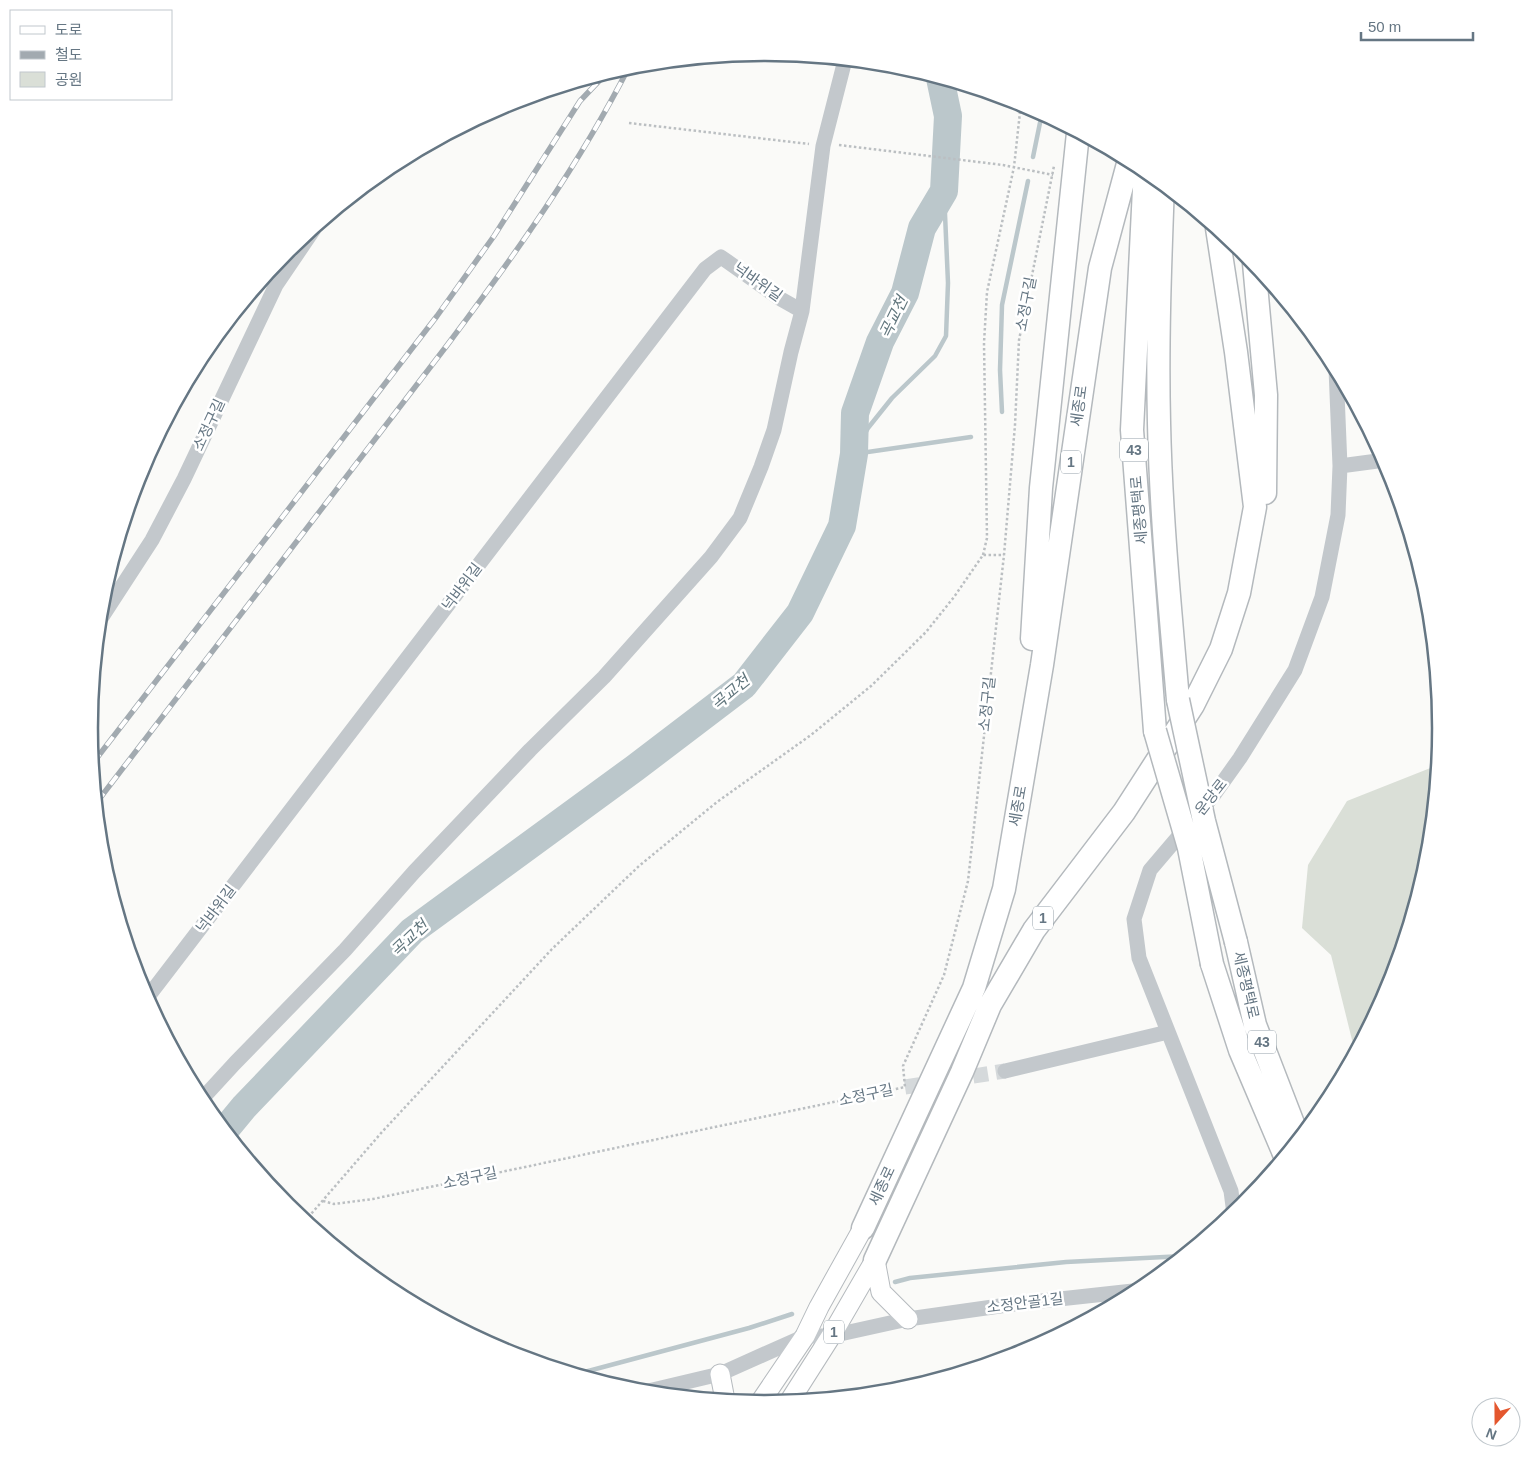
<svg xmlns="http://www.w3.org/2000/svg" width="1531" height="1457" font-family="Helvetica,'Noto Sans KR',sans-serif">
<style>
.green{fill:#dadfd7}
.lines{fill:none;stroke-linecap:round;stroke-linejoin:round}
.stream{stroke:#bbc7cb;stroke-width:4.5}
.river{stroke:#bbc7cb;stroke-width:28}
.minor-tunnel{stroke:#d5d9db;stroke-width:15;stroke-dasharray:15 8;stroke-linecap:butt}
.major-casing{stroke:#b5babe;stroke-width:21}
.highway-casing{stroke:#b4b9bd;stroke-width:25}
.path{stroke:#bbbfc2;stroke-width:2.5;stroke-dasharray:2.5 2.5;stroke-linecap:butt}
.minor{stroke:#c3c8cc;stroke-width:15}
.major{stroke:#fff;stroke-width:19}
.highway{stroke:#fff;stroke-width:22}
.rail-casing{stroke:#a2aab0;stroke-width:5.5}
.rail{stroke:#fff;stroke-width:4;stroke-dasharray:11;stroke-linecap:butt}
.highway-bridge-casing{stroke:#b4b9bd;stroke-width:25;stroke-linecap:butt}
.highway-bridge{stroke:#fff;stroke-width:22}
.labels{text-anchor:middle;stroke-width:5;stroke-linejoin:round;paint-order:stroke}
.shield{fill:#fff;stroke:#939fa8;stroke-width:1}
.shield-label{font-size:14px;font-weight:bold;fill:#657683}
.street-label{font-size:15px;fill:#657683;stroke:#fff}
.water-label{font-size:16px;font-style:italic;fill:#60757c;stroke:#fff}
.rim{fill:none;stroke:#657683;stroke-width:2.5}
</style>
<rect width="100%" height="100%" fill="#fafaf8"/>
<path class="green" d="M 1438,765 L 1428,861 L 1390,987 L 1355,1052 L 1331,955 L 1302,928 L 1308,865 L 1347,801 Z"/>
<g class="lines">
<path class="stream" d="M 1033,157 L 1042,113
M 1002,412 L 1000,370 L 1002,305 L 1028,181
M 854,454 L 868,428 L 892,398 L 935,356 L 946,336 L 948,283 L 944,191
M 854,454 L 971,437
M 895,1282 L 910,1278 L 1066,1262 L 1184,1256
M 577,1374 L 749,1328 L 792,1314"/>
<path class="river" d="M 225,1130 L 244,1107 L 412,931 L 635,768 L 744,685 L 800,613 L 842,526 L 854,454 L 855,413 L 880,342 L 905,293 L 922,228 L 944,191 L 948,116 L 940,78"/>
<path class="minor-tunnel" d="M 905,1087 L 1005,1071"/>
<defs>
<path id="major" d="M 875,1260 L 881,1292 L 908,1319
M 720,1374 L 725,1400
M 789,1402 L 831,1336 L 875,1260
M 759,1404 L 805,1336 L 819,1307 L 863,1228"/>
<path id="highway" d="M 1145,169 L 1132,430 L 1155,731
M 1163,184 C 1160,264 1157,344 1159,423 C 1161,516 1170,608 1178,700
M 1254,263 L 1266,395 L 1265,493
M 1032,639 L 1041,488 L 1078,133
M 1236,942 L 1255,1025 L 1299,1139
M 1212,964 L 1240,1050 L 1285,1156
M 863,1228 L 974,988 L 1004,889 L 1042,665 L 1100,268 L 1129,160
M 875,1260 L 962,1072 L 990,1005 L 1034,930 L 1124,812 L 1193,705 L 1221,649 L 1239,593 L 1255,507 L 1236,352 L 1217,228"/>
</defs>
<use href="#major" class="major-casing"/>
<use href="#highway" class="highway-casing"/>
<path class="path" d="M 629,123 L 809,144
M 839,145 L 1003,165 L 1053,175
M 983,555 L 987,538 L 984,343 L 987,292 L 1014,167 L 1021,103
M 323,1201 L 334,1204 L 373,1199 L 905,1087 L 903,1066 L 944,975 L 968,881 L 1004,555 L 1015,425 L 1019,340 L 1054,166
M 305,1221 L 382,1132 L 552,949 L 639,866 L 717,802 L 811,735 L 871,686 L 926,632 L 954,597 L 983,555 L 1004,555"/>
<path class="minor" d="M 1340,466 L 1385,460
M 100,620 L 152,540 L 184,479 L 276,285 L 314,229
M 147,998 L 705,269 L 721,257 L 779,298 L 802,311 L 823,146 L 845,60
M 1005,1071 L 1168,1032
M 201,1100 L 235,1063 L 345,950 L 414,872 L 530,750 L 604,677 L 711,557 L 740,518 L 761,467 L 774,430 L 791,352 L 802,311
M 1234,1214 L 1231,1191 L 1139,958 L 1134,919 L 1150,870 L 1213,796 L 1240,758 L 1295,670 L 1322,597 L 1338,515 L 1340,466 L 1336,369
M 644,1392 L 720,1374 L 805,1336 L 831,1336 L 908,1319 L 1014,1304 L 1142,1290"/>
<use href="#major" class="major"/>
<use href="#highway" class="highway"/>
<defs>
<path id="rail" d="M 93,763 L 437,316 L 494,236 L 580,101 L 599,81 L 603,75
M 97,802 L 448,344 C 514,256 579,165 629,67"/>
</defs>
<use href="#rail" class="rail-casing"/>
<use href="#rail" class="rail"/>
<defs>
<path id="highway-bridge" d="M 1178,700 L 1204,821 L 1236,942
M 1155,731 L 1189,848 L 1212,964"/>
</defs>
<use href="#highway-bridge" class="highway-bridge-casing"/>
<use href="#highway-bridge" class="highway-bridge"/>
</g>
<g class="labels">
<g class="shield">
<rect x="1120" y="438.5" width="28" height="23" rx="4"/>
<rect x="1061" y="450.5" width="20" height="23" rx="4"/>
<rect x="1033" y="906.5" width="20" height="23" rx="4"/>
<rect x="1248" y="1030.5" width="28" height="23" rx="4"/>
<rect x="824" y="1320.5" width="20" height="23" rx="4"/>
</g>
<g class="shield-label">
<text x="1134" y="455">43</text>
<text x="1071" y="467">1</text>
<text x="1043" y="923">1</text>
<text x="1262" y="1047">43</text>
<text x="834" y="1337">1</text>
</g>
<g class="street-label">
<text transform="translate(758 282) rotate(35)" y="5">넉바위길</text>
<text transform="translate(1026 304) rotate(-79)" y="5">소정구길</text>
<text transform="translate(1079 406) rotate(-82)" y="5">세종로</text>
<text transform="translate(209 425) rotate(-65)" y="5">소정구길</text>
<text transform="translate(1139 510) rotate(-95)" y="5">세종평택로</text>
<text transform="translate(462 587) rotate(-53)" y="5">넉바위길</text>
<text transform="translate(987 704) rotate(-84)" y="5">소정구길</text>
<text transform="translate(1211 797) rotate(-52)" y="5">운당로</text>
<text transform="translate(1018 806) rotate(-80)" y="5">세종로</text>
<text transform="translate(216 909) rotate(-53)" y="5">넉바위길</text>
<text transform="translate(1246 985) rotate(77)" y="5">세종평택로</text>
<text transform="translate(866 1095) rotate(-12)" y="5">소정구길</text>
<text transform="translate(470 1178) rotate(-12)" y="5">소정구길</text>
<text transform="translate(882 1186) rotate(-65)" y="5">세종로</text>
<text transform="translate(1025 1303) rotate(-7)" y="5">소정안골1길</text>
</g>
<g class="water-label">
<text transform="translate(893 317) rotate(-64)" y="6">곡교천</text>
<text transform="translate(730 692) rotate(-40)" y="6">곡교천</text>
<text transform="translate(409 938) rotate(-43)" y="6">곡교천</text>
</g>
</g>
<path d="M0 0H1531V1457H0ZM98 728a667 667 0 1 1 1334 0a667 667 0 1 1-1334 0Z" fill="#fff" fill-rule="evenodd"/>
<path class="rim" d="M98 728a667 667 0 1 1 1334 0a667 667 0 1 1-1334 0Z"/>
<rect x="10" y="10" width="162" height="90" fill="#ffffff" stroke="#c1c8cd"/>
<rect x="20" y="26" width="25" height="8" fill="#ffffff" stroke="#c1c8cd"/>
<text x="55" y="35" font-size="15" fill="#657683">도로</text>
<rect x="20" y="51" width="25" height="8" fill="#a2aab0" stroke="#c1c8cd"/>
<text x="55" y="60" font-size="15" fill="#657683">철도</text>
<rect x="20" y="72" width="25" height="15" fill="#dadfd7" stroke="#c1c8cd"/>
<text x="55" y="85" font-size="15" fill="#657683">공원</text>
<g transform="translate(1496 1422) rotate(201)"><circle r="24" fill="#ffffff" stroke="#c1c8cd"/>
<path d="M0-4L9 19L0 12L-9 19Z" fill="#e4572e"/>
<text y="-8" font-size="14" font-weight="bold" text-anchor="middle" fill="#657683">N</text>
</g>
<path d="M1361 32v8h112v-8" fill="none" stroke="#657683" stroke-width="2.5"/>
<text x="1368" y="32" font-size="15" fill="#657683" stroke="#ffffff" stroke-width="4" paint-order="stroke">50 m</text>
</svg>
